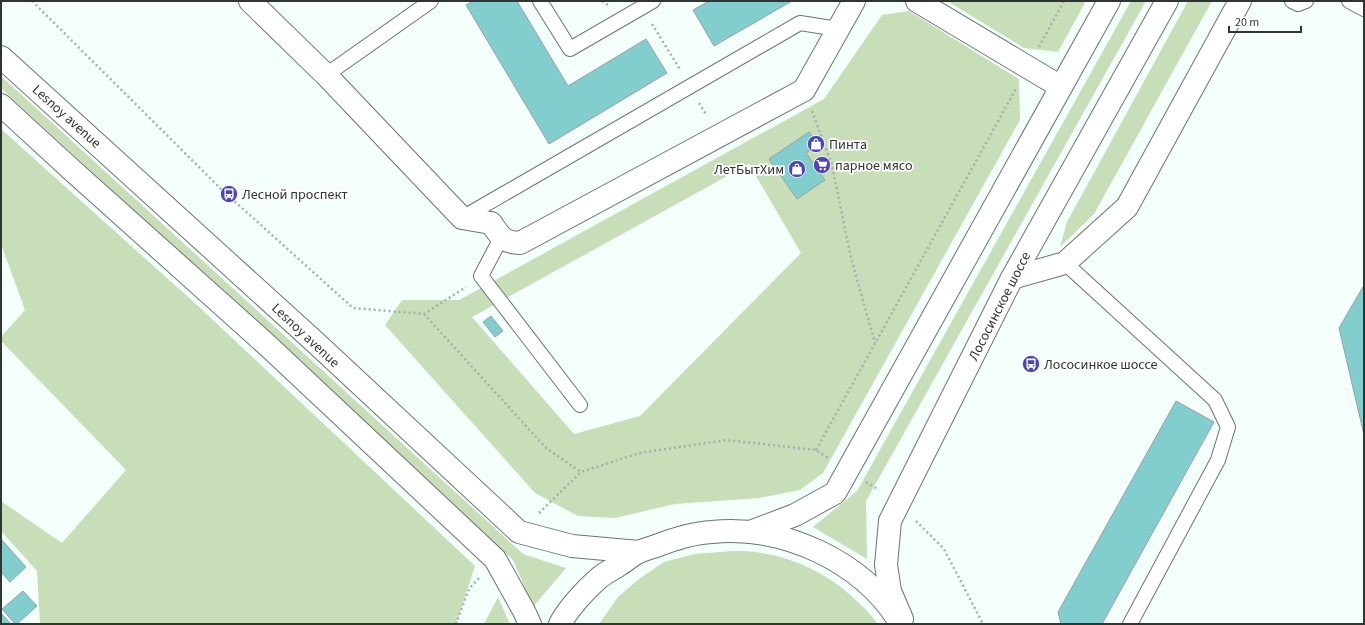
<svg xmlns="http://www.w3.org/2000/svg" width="1365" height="625" font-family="'Source Sans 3',sans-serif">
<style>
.green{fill:#c7deb9;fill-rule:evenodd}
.building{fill:#82cecf;stroke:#98a2a2}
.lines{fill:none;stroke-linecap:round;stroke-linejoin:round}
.lane-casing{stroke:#6b7471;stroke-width:16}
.street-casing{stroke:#6b7471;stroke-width:24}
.secondary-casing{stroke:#6b7471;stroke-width:24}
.primary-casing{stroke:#6b7471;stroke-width:24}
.path{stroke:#a7afad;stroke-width:2.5;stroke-dasharray:2 3;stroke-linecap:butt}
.lane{stroke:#fff;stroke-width:14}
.street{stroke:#fff;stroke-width:22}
.secondary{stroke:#fff;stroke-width:22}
.primary{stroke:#fff;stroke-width:22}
.labels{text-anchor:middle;stroke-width:3.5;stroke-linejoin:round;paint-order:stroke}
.street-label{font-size:14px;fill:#303433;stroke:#fff}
.poi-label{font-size:14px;fill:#303433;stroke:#fff;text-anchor:start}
</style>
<rect width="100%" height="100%" fill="#f4fefb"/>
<path class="green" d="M 947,1 L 1086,1 L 1058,52 L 1024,48 Z
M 1131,1 L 1146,1 L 866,501 L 867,559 L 813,527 L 857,491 Z
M 1188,1 L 1212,1 L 1094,214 L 1060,247 L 1067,222 Z
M 909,11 L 1019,79 L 1020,120 L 823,473 L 800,490 L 759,498 L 675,504 L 615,518 L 578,516 L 535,493 L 385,325 L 402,300 L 459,300 L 824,99 L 882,15 ZM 749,164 L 801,253 L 640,416 L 574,434 L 472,317 Z
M 1,76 L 523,554 L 566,568 L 533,607 L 513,560 L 1,88 Z
M 1,129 L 197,305 L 475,566 L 456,624 L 40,624 L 37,571 L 1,531 L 1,501 L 62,543 L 126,470 L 1,341 L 1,337 L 25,310 L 1,244 Z
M 732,551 C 742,551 752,551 762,553 C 799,559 833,577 859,603 C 866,610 872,616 878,624 L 599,624 L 618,597 L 639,579 L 664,562 L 695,554 Z
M 498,597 L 510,624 L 484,624 Z"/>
<path class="building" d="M 473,1 L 517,1 L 568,86 L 646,39 L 667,73 L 549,144 L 466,5 Z
M 709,1 L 792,1 L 714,46 L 693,10 Z
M 809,132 L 818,145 L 806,153 L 825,180 L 797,199 L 769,159 Z
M 1364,285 L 1364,435 L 1339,328 Z
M 491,316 L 503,331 L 495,337 L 483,322 Z
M 1176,401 L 1214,422 L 1102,624 L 1061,624 L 1058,612 Z
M 1,539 L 26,567 L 10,582 L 1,572 Z
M 23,591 L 37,606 L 17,624 L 15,624 L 2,609 Z
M 1,613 L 11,624 L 1,624 Z"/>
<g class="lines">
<defs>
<path id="lane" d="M 540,1 L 570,49 L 653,1
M 1292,1 L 1298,4 L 1306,1
M 1349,1 L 1364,9
M 326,75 L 431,1
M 462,218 L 800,23 L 838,29
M 501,238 L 481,276 L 580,405
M 1065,263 L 1215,400 L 1228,427 L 1218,460 L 1130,624"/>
<path id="street" d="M 250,1 L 326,75 L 462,218 L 491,223 C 501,237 502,242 520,243 L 804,90 L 854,1
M 917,1 L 1061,87
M 1012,278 L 1065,263 L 1127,207 L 1240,1"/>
<path id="secondary" d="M 750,532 L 795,515 L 835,493 L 1109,1
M 902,619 L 890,591 L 886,565 L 890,521 L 1012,278 L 1167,1"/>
<path id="primary" d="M 1,57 L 316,343 L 519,532 L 572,546 L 639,552
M 1,105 L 74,172 L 267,345 L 495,559 L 524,611 L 530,624
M 560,624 C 568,609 585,590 599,578 C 605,573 613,569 619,565 C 626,561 632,555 639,552 C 645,549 651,548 656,546 C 674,539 693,533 712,532 C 784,525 863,561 901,624"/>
</defs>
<use href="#lane" class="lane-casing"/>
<use href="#street" class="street-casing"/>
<use href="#secondary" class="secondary-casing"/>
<use href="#primary" class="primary-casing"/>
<path class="path" d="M 32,1 L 222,190 L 353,308 L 424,314 L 466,287
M 602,1 L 608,5
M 652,24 L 681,71
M 1039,47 L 1064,1
M 699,103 L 707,116
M 812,111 L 832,165 L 851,258 L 875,343
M 424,314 L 546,448 L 581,472
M 816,450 L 1017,87
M 866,482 L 879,490
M 539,513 L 581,472 L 640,453 L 726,440 L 816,450 L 828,458
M 916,521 L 944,549 L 983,624
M 456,624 L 469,589 L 479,578"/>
<use href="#lane" class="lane"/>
<use href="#street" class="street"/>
<use href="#secondary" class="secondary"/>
<use href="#primary" class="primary"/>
</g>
<defs>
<symbol id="shop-disc" viewBox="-11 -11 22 22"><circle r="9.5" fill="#4d42b8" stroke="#fff"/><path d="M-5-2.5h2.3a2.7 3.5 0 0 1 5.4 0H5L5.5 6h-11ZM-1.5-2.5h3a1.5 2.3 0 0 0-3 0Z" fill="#fff"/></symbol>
<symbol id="supermarket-disc" viewBox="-11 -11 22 22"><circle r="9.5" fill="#4d42b8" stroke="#fff"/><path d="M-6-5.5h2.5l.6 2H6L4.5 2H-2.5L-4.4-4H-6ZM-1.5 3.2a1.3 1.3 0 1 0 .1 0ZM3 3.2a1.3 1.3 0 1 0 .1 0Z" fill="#fff"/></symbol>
<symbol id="bus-disc" viewBox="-11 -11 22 22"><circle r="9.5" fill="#4d42b8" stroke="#fff"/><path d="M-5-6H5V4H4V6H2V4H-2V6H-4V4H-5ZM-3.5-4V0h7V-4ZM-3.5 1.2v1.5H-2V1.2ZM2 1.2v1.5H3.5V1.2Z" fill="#fff"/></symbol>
</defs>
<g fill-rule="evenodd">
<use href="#shop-disc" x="806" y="134" width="20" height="20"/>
<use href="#supermarket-disc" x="812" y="155" width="20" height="20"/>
<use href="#shop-disc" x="787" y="159" width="20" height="20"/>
<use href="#bus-disc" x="219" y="184" width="20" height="20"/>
<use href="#bus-disc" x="1021" y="354" width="20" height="20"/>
</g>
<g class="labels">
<g class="street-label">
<text transform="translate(67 116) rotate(42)" y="5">Lesnoy avenue</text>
<text transform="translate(999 306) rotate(-63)" y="5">Лососинское шоссе</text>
<text transform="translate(306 335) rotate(43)" y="5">Lesnoy avenue</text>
</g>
<g class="poi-label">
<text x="829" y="149">Пинта</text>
<text x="835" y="170">парное мясо</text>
<text x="784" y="174" text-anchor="end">ЛетБытХим</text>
<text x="242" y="199">Лесной проспект</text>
<text x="1044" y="369">Лососинкое шоссе</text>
</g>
</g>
<rect width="1365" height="625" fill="none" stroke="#303433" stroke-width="4"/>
<path d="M1229 26v6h72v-6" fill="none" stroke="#303433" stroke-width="2"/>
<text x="1235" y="26" font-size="12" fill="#303433" stroke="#ffffff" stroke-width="3" paint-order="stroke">20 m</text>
</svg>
